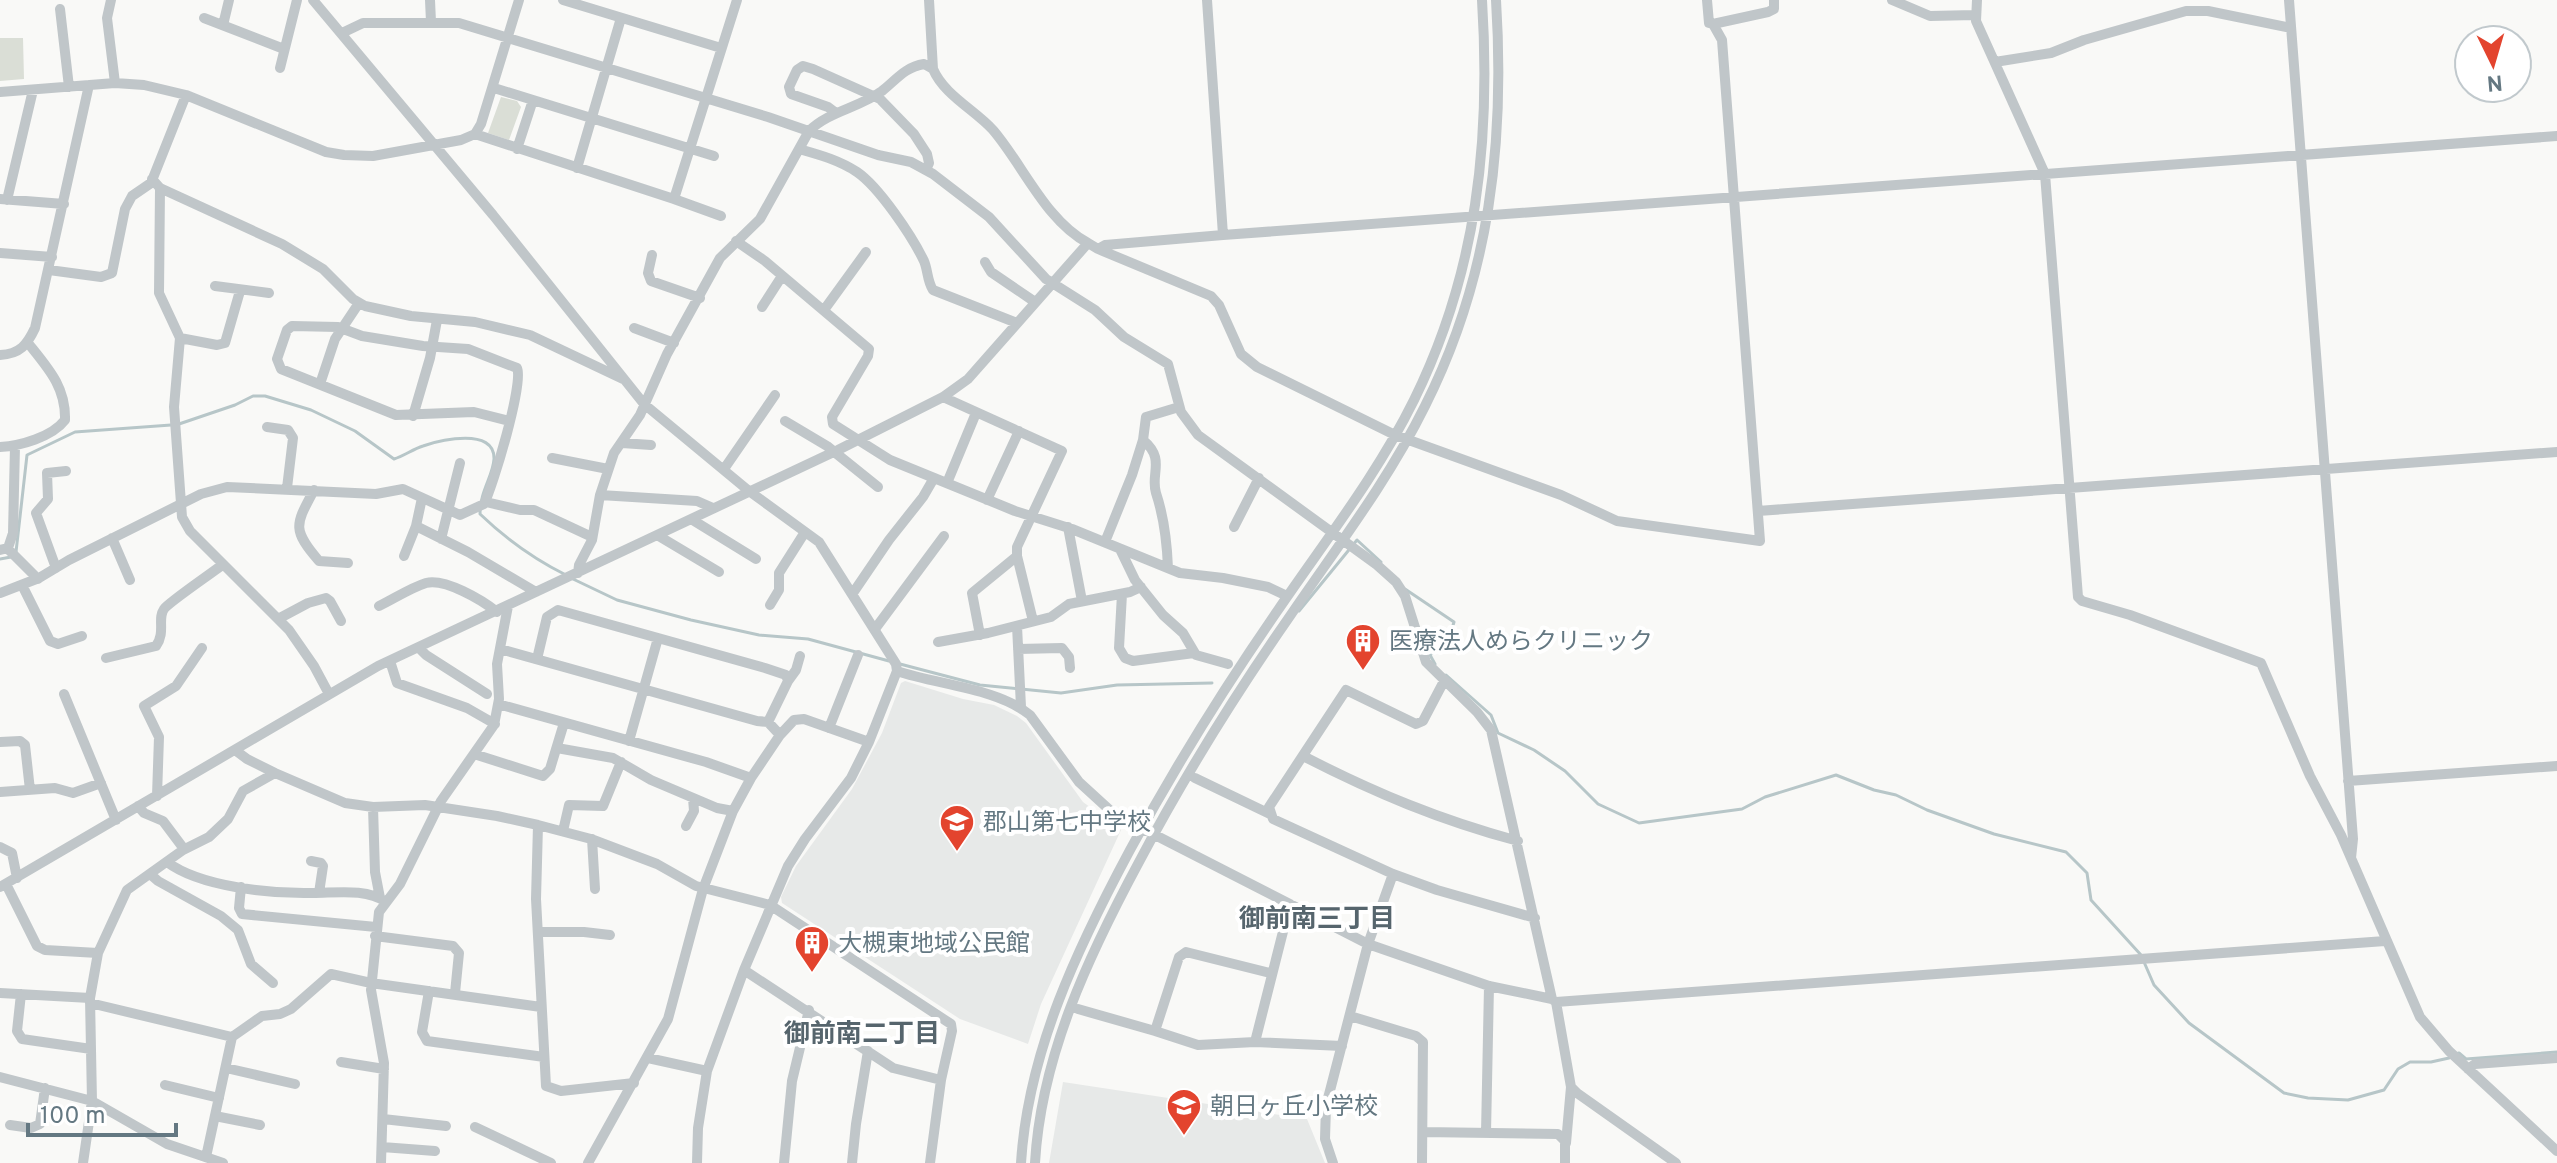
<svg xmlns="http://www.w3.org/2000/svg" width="2557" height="1163" font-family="Overpass,'Noto Sans JP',sans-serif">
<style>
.built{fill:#e7e9e8}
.green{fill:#daded6}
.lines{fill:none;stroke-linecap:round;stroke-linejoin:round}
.stream{stroke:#b7c6c8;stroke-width:3}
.minor{stroke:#c0c6c9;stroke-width:10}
.labels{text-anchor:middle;stroke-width:8;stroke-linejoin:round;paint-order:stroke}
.poi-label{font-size:24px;fill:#647882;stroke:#fff;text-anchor:start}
.neighbourhood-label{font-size:26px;font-weight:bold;fill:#56656d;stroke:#fff}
</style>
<rect width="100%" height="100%" fill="#f9f9f7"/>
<path class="built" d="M 905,681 L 963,699 L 994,705 L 1017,716 L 1026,723 L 1083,802 L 1121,830 L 1041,1004 L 1028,1044 L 960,1019 L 782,903 L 781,897 L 796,866 L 852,789 L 882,733 L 901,683 Z
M 1063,1082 L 1307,1119 L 1325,1163 L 1049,1163 Z"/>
<path class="green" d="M 0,38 L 23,38 L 24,79 L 0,81 Z
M 501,97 L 517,101 L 521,107 L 509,140 L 488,133 Z"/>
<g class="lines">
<path class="stream" d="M 179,424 L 235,405 L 253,396 L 265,396 L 311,410 L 355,431 L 394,459 C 404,456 413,449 423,446 C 440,440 495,427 494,459 C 493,476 480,491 480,514 C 506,539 534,559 566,575
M 16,552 L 27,455 L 75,432 L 171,425
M 0,559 L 11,557
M 573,579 L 617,600 L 691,620 L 759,635 L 808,639 L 889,661
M 1405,589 L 1454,622 L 1449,639 L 1430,655 L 1435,664
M 1299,611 L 1357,540 L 1381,562
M 900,664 L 980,685 L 1061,693 L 1117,685 L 1212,683
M 1446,675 L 1491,715 L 1498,733 L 1534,750 L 1565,771 L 1598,804 L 1639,823 L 1742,809 L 1765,797 L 1836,775 L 1874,790 L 1896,795 L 1927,810 L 1994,834 L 2066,852 L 2087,873 L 2091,900 L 2141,955
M 2144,962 L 2154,985 L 2189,1023 L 2284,1093 L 2308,1098 L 2348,1100 L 2384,1090 L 2398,1069 L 2410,1062 L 2431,1062 L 2449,1058
M 2456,1054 L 2459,1053 L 2466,1059 L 2557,1052"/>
<path class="minor" d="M 111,0 L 107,18 L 115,83
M 313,0 L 493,215 L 644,404 L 749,491 L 819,542 L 896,664 L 897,671 L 869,742 L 851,778 L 805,839 L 788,866 L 744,970 L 707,1071 L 698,1128 L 697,1163
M 430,0 L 431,22
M 563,0 L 721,48
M 929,0 L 933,69 C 944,95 975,110 993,130 C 1023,165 1046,221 1088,243
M 1207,0 L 1223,235
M 1707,0 L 1709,23 L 1713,24 L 1768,12 L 1774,9 L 1774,0
M 1892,0 L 1930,16 L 1975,15
M 1977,0 L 1976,21 L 2045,174 L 2078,597 L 2082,601 L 2130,615 L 2261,663 L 2310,776 L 2341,835 L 2420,1017 L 2449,1051 L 2557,1151
M 2289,0 L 2353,839 L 2351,858
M 60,9 L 69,87
M 204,18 L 284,49
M 223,25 L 229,0
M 342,33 L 363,23 L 459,23 L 768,117 L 878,155 L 911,162 L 933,174 L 989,217 L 1046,279 L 1095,310 L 1124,337 L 1168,364 L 1181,412 L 1198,435 L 1377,565 L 1396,582 L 1405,596 L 1426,662 L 1477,712 L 1491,730 L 1552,999
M 1995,62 L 2051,53 L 2084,40 L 2186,11 L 2208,11 L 2291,28
M 280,68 L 297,0
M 494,88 L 533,100 L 517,149
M 0,92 L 115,83 L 144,85 L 186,95 L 326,152 L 344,155 L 373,156 L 461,140 L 475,134 L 481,124 L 519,0
M 533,100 L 714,156
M 836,113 L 828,107 L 791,94 L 789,87 L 797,70 L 803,66 L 813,69 L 880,99 L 914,134 L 927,154 L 929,163 L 926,170
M 475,134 L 674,199 L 737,0
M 799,149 C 820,155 839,160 857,172 C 879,187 912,236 924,261 C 928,270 927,281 933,290 L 1017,323
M 577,168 L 621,18
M 152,179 L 160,188 L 159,293 L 180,338 L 174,407 L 182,517 L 190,531 L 289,630 L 314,666 L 329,694
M 160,188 L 282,244 L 323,269 L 353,299 L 365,306 L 411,316 L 475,322 L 530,335 L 623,379
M 0,199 L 64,204
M 674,199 L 721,216
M 7,200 L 33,90
M 736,241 L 765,261 L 869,349 L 868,356 L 832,417 L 833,424 L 890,460 L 1015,511 L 1072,529 L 1180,573 L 1223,578 L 1268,587 L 1287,596
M 1098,249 L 1211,296 L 1219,305 L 1241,354 L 1257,367 L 1395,435 L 1561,495 L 1617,521 L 1760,541 L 1722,40 L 1713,24
M 0,253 L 52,257
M 652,255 L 648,273 L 651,281 L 700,298
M 985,262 L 991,272 L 1035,302
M 49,270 L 101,277 L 112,273 L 125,209 L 132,196 L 151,183 L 186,95
M 215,286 L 269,293
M 762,307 L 782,276
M 824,310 L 866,252
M 634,328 L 674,343
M 180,338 L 217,345 L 225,343 L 240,291
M 0,355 C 20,354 27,345 35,328 L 89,85
M 320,384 L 335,339 L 359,303
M 943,397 L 1062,451 L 1017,547 L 1017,556 L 1033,621
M 413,416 L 430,358 L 437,320
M 785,421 L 827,446 L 878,487
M 267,427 L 288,430 L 293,438 L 287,488
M 1143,440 C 1166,459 1150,474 1156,493 C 1164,517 1167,542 1168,568
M 622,443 L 651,445
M 0,447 C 20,446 52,437 65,420 C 66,387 48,368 28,343
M 552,458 L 608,469
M 724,469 L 775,395
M 947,483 L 976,413
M 314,490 C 296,524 291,529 319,561 L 348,563
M 600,495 L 697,501 L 713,508
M 987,500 L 1019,431
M 486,502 L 520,510 L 534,510 L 592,537
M 1758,511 L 2557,452
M 691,519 L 756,559
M 416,526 L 468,552 L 536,592
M 1068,527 L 1082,601
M 1234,527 L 1259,478
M 657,535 L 719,572
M 112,538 L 130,580
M 441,539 L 460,463
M 1105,542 L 1132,475 L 1143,440 L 1146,417 L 1179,407
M 7,548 L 38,579
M 1120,549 L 1135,580 L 1163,615 L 1183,633 L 1196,655 L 1228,664
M 0,550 L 8,548 L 13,533 L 15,446
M 404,556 L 416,526 L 422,498
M 56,568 L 36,513 L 48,499 L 47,473 L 66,471
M 578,573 L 579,565 L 592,540 L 600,495 L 614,453 L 640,415 L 667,354 L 720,258 L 760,219 L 809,131 C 829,111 859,108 882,91 C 896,80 905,67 924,64 L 933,69
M 22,585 L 50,641 L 58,644 L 82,636
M 0,593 L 39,578 L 69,560 L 201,494 L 227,487 L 376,494 L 403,489 L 460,515 L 484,504 C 493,486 524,383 517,368 L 468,349 L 423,346 L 362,336 L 338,327 L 292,326 L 287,330 L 277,359 L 281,369 L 396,415 L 474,412 L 509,421
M 853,593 L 889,540 L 923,497 L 934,478
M 1122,594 L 1119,648 L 1125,658 L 1133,661 L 1194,653
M 770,605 L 779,590 L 779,573 L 805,532
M 379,606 C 394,599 410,588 426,583 C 445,578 482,600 497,612
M 278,619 L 308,603 L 326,598 L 330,601 L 341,621
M 1017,626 L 1021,707
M 875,629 L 944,536
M 980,635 L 972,593 L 1017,556
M 938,642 L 988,633 L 1051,617 L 1069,604 L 1130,592 L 1141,587
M 419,648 L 426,655 L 487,694
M 500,649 L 757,721 L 768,722
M 1018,649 L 1062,648 L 1069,657 L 1070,668
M 106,658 L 156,646 C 166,632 157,619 164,609 C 169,602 212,573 222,565
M 537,659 L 547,617 L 558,610 L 765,668 L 786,675 L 788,681 L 768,722 L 780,735
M 390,661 L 397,683 L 467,708 L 495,724
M 897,671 C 938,685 997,688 1030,715 L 1079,782 L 1114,814 L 1368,944 L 1489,986 L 1552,999 L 1556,1002 L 1571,1087 L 1577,1093 L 1676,1163
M 788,681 L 796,670 L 800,656
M 1444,681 L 1423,721 L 1416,724 L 1346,690 L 1269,807 L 1273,819 L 1393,874 L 1437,890 L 1535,918
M 64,694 L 116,820
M 498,704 L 706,762 L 751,778
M 829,728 L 858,655
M 629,741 L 658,638
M 0,742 L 20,741 L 25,745 L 30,790
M 557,748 L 613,758 L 651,780 L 717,808 L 733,811
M 235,750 L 247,759 L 275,773 L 345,803 L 373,807 L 425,805 L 497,816 L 538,825 L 591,839 L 657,864 L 696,886 L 770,905 L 951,1024 L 952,1031 L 941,1080 L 930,1163
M 474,754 L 543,776 L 550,769 L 564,723
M 1303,756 C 1375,793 1440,820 1518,841
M 1195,778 L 1270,814
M 2348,781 L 2557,766
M 0,792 L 55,788 L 73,793 L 101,783
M 157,796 L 159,737 L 144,706 L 176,686 L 202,648
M 138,806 L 144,813 L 163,821 L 184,849
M 373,807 L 375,872 L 380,898
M 538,825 L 536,899 L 546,1086 L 561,1091 L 634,1083
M 686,826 L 694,811 L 693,798
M 563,831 L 569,805 L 603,806 L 621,762
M 592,839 L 595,889
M 0,847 L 12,853 L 17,878
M 311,861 L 321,863 L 323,866 L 319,893
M 167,862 C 200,887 272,894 313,893 C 336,893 366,888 386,902
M 150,874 L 158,881 L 221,916 L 238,930 L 251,964 L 273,983
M 6,884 L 37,946 L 45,950 L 98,953 L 90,998 L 92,1101 L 83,1163
M 0,887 L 378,666 L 838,450 L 943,397 L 968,379 L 1088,243 L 1098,249 L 1105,245 L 1223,235 L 2557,136
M 241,887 L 239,908 L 242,914 L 376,927
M 1245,916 L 1283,926
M 538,932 L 584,932 L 610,935
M 375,936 L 453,946 L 459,953 L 455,993
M 98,953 L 127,890 L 183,850 L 209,837 L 228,819 L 243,791 L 275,773
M 744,970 L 893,1068 L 941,1080
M 1270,973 L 1186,952 L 1179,957 L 1155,1031 L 1198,1045 L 1255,1042 L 1342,1046
M 429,991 L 422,1032 L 427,1041 L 544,1057
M 0,993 L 90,998
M 21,994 L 17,1031 L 22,1039 L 91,1049
M 1556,1002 L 2385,941
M 90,1003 L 232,1037 L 262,1016 L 280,1014 L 291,1009 L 331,974 L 371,983 L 541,1007
M 1078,1009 L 1155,1031
M 1350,1016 L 1416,1036 L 1423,1042 L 1422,1163
M 1255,1042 L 1290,904
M 648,1058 L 707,1071
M 341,1062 L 384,1069
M 226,1068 L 295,1084
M 2468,1069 L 2475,1064 L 2557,1058
M 0,1077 L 92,1101 L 167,1144 L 223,1163
M 165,1085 L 219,1098
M 215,1116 L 260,1125
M 383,1119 L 446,1126
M 10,1125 L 31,1128 L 40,1124 L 45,1088
M 475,1127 L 551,1163
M 1423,1132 L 1558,1134 L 1565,1141 L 1565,1163
M 1486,1133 L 1489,986
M 1566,1143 L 1571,1087
M 382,1147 L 435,1151
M 206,1157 L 232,1037
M 381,1163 L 384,1063 L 371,990 L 379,912 L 400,884 L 441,801 L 494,725 L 499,699 L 497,664 L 508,606
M 588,1163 L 668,1019 L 703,889 L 733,811 L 751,778 L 780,735 L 794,720 L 804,719 L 869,742
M 784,1163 L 792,1081 L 809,1010
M 852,1163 L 856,1124 L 868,1051
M 1021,1163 C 1028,1051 1078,947 1130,850 C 1175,767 1224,688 1278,610 C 1325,541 1377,475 1414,400 C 1477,272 1491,141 1482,0
M 1035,1163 C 1041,1056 1089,955 1139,862 C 1184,777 1235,695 1290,616 C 1337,547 1388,481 1425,406 C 1490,277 1505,142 1496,0
M 1333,1163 L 1325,1139 L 1326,1106 L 1368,944 L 1393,874"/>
</g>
<defs>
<symbol id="building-pin" viewBox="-11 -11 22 30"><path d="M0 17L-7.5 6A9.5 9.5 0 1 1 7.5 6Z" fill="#e3442e" stroke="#fff"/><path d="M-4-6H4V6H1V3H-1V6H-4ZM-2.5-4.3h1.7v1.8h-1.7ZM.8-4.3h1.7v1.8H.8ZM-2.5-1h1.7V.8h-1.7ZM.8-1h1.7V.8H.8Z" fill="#fff"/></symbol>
<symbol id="school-pin" viewBox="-11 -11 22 30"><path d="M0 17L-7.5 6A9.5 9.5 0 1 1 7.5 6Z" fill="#e3442e" stroke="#fff"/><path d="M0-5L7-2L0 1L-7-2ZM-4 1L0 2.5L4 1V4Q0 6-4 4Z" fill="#fff"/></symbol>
</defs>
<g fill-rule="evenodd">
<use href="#building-pin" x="1343" y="621" width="40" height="54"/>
<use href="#school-pin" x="937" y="802" width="40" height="54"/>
<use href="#building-pin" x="792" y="923" width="40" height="54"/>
<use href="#school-pin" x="1164" y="1086" width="40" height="54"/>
</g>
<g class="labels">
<g class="poi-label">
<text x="1389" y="649">医療法人めらクリニック</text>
<text x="983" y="830">郡山第七中学校</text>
<text x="838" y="951">大槻東地域公民館</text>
<text x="1210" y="1114">朝日ヶ丘小学校</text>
</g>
<g class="neighbourhood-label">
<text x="1317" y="927">御前南三丁目</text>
<text x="862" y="1042">御前南二丁目</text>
</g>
</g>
<g transform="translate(2493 64) rotate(175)"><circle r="38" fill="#ffffff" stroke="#c1c9cd" stroke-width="2"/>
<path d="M0-6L14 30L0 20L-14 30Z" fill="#e3442e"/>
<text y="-12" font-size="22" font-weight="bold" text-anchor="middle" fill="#647882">N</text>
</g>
<path d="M28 1123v12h148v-12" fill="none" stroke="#647882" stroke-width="4"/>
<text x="40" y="1123" font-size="24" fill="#647882" stroke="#ffffff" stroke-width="6" paint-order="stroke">100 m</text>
</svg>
